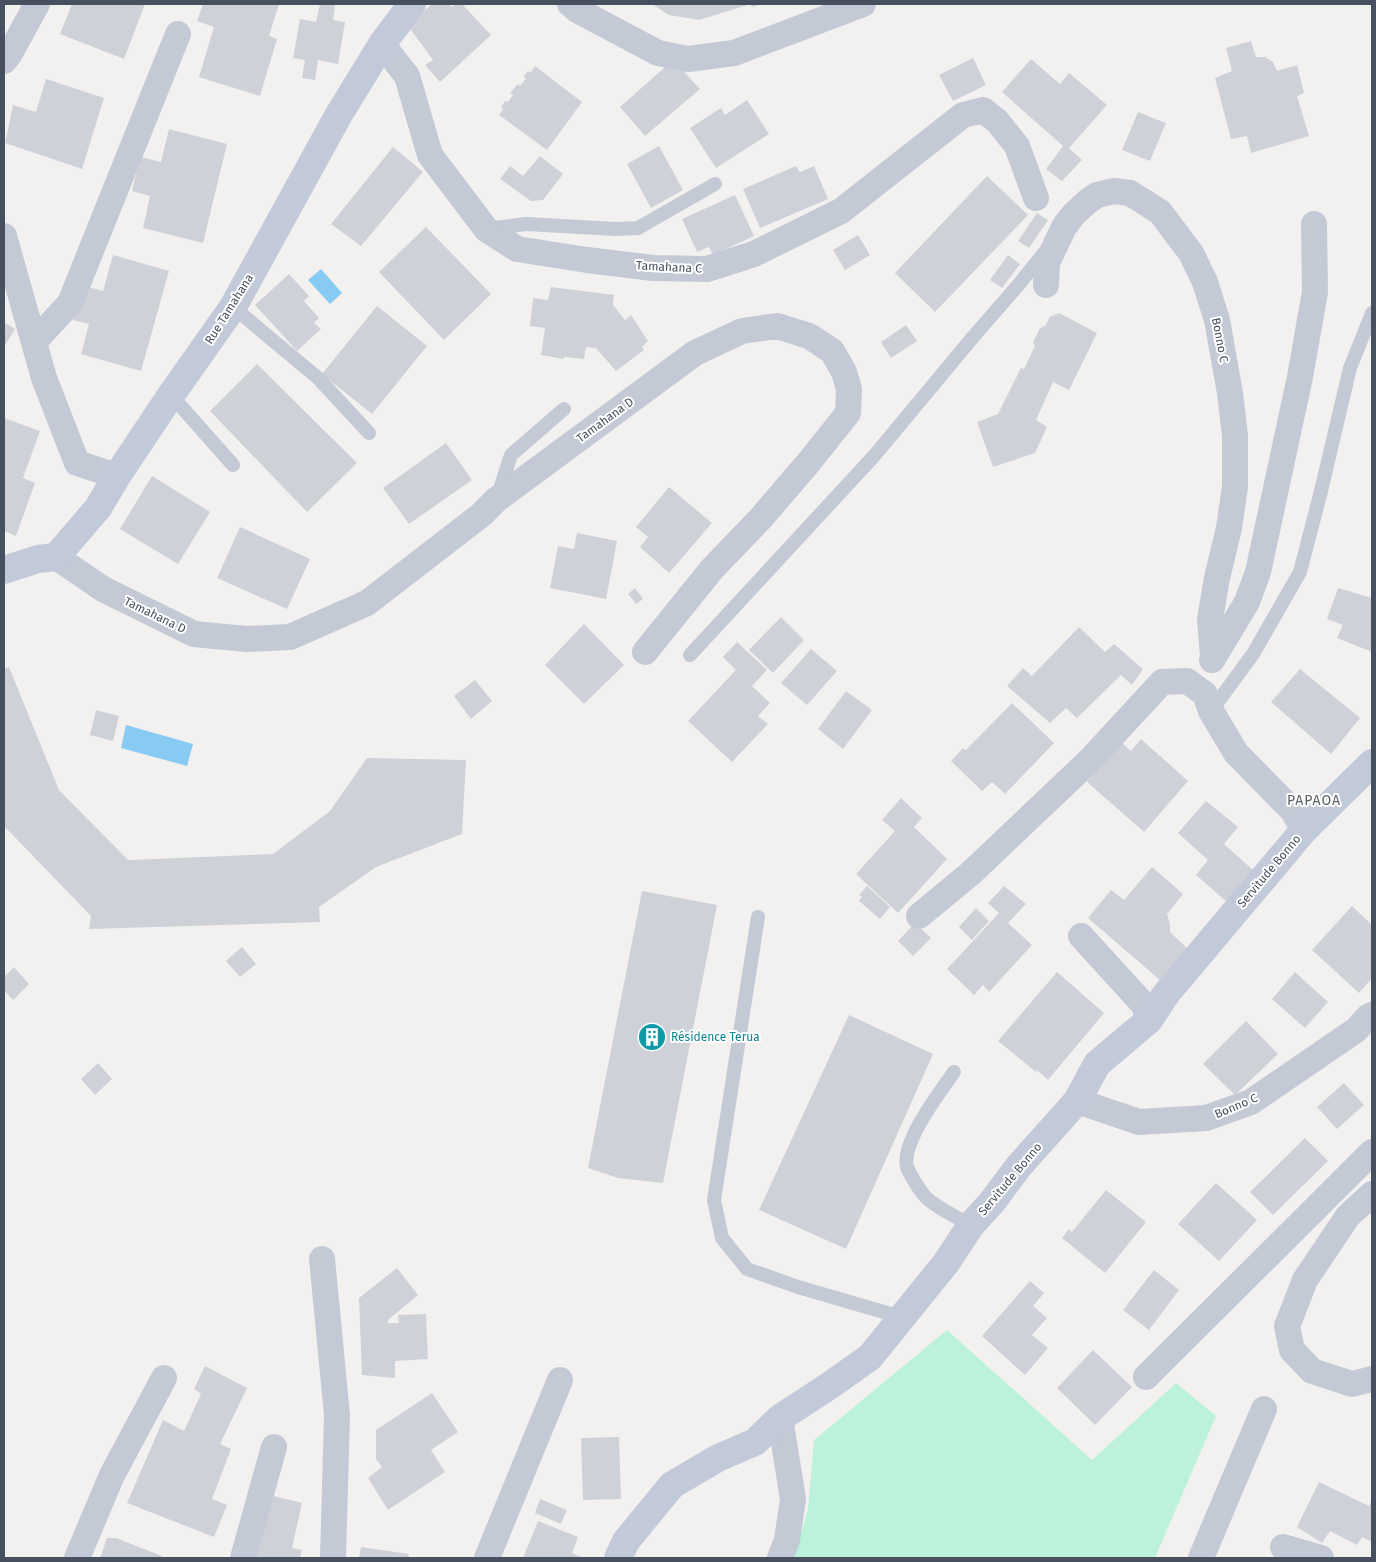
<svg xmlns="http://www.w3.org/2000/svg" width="1376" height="1562" font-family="'Fira Sans',sans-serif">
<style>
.green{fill:#bdf2da}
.water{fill:#87caf2}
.building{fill:#cfd1d8}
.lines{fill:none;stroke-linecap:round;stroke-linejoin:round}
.lane{stroke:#c3cad6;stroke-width:14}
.street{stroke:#c3cad6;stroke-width:26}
.secondary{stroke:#c2cada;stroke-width:28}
.labels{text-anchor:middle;stroke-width:4;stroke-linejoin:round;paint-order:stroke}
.street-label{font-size:12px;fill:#47505f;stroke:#fff}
.culture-label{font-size:12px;fill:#0d838f;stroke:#fff;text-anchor:start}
.neighbourhood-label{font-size:14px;letter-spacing:1px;fill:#5c5f66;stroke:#fff}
</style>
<rect width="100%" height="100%" fill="#f3f1f0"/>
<path class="green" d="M 947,1330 L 1092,1460 L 1176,1383 L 1216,1416 L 1155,1558 L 794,1558 L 808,1509 L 814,1440 Z"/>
<path class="water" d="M 321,269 L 342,293 L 330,304 L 308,280 Z
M 126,725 L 193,744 L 187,766 L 121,748 Z"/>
<path class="building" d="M 72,4 L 145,4 L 124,59 L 60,34 Z
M 203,4 L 279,4 L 269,36 L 277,39 L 260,96 L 199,77 L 214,27 L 197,21 Z
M 320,4 L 335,5 L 333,20 L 345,22 L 338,64 L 318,60 L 315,80 L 302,78 L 305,60 L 293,58 L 300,19 L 316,22 Z
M 432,4 L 449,4 L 452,7 L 456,4 L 462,4 L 491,35 L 440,82 L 425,65 L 433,60 L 408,26 Z
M 652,4 L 761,4 L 752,7 L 751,4 L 699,20 L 669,15 Z
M 1251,41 L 1256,57 L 1265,57 L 1273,62 L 1277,71 L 1297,65 L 1304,93 L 1297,96 L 1309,136 L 1251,153 L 1247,136 L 1231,139 L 1215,78 L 1232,71 L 1226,48 Z
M 973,58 L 986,85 L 953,101 L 939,75 Z
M 1031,59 L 1060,84 L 1069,73 L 1107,105 L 1069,148 L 1082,160 L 1062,181 L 1046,169 L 1063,146 L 1002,92 Z
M 673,60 L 700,89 L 645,136 L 620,107 Z
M 535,66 L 582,102 L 547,150 L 499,115 L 503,109 L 501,107 L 505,101 L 508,102 L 513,95 L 510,93 L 518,84 L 520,86 L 526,78 L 523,77 L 528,71 L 530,73 Z
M 46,79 L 104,98 L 82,169 L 5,143 L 13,105 L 36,112 Z
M 747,100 L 769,134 L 716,168 L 690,128 L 721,108 L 725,115 Z
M 1138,112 L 1166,123 L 1150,161 L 1122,150 Z
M 169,129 L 227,144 L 203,243 L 143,228 L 150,196 L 132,191 L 140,157 L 161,162 Z
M 659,146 L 683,190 L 651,208 L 627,164 Z
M 393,147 L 423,172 L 361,246 L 331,224 Z
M 540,156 L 563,174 L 543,200 L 531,201 L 500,179 L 510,166 L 523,176 Z
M 796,166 L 800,172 L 814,166 L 828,199 L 760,228 L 743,189 Z
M 987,176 L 1028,215 L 935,312 L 895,273 Z
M 735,195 L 754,236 L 713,255 L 709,247 L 697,252 L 682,219 Z
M 1037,213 L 1048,220 L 1029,248 L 1018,241 Z
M 426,227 L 491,294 L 444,340 L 379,272 Z
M 858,235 L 870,255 L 845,270 L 833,250 Z
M 113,255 L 169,271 L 141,371 L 81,354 L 89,324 L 73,320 L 85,286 L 103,291 Z
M 1008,255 L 1020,264 L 1002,288 L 990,280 Z
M 289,274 L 309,296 L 304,301 L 319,318 L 314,323 L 321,329 L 297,351 L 255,305 Z
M 551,287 L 614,295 L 613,305 L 625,320 L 631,315 L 648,341 L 642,347 L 644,350 L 616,371 L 596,348 L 586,347 L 584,359 L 565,357 L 563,359 L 541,355 L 545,328 L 530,326 L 533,298 L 548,300 Z
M 377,306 L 427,346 L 372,414 L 322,374 Z
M 1059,313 L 1097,333 L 1069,390 L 1053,382 L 1036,420 L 1047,427 L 1035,453 L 993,467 L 977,422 L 998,414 L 1021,368 L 1024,369 L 1035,346 L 1033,342 L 1040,328 L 1045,326 L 1050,317 Z
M 4,322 L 15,329 L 4,347 Z
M 906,325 L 917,341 L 891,358 L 881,342 Z
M 257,364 L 357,463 L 307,512 L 210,411 Z
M 4,418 L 40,431 L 23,478 L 35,483 L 16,536 L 4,531 Z
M 446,443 L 472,480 L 409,524 L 383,488 Z
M 152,476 L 210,512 L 178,564 L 120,529 Z
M 669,487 L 712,523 L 669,573 L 640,547 L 648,537 L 636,527 Z
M 240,527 L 310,559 L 287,609 L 217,578 Z
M 577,533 L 617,541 L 606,599 L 550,588 L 558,546 L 574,549 Z
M 635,588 L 643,599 L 636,604 L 628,594 Z
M 1338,588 L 1372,598 L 1372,652 L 1337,638 L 1343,625 L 1327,619 Z
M 781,617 L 804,640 L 773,673 L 749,650 Z
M 584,624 L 624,665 L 584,704 L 545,665 Z
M 1079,627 L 1105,652 L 1114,644 L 1143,669 L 1132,685 L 1121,675 L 1077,718 L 1066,708 L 1050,723 L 1007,686 L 1023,668 L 1032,676 Z
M 737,642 L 767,670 L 752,686 L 770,703 L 758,716 L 768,724 L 732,762 L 688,721 L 736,670 L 723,657 Z
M 811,649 L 837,671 L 807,705 L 781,683 Z
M 9,667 L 59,790 L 128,860 L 273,854 L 330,811 L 367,758 L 466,760 L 462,834 L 376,867 L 319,907 L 320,922 L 89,929 L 91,916 L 4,826 L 4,669 Z
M 1300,669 L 1360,718 L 1331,754 L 1271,702 Z
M 475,680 L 492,701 L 471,719 L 454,696 Z
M 846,691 L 872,710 L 843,749 L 818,729 Z
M 1012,703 L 1054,743 L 1005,794 L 992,782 L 982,791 L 951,761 L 963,748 L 966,750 Z
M 96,710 L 119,716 L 113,741 L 90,735 Z
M 1141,739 L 1188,781 L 1144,832 L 1087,782 L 1121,742 L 1131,751 Z
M 901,798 L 922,818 L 914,827 L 947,859 L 898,913 L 856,874 L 895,831 L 882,820 Z
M 1206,801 L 1238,827 L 1224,844 L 1254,871 L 1227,902 L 1196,875 L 1208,860 L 1178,833 Z
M 1152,867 L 1183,894 L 1167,914 L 1170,924 L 1170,932 L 1188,949 L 1161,981 L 1088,918 L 1111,890 L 1124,900 Z
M 867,886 L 890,907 L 880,919 L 859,901 L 862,897 L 859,895 Z
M 1004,886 L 1026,904 L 1008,923 L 1032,945 L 989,992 L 983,985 L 974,995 L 947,969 L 999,913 L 988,903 Z
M 642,891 L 717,905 L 663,1183 L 618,1178 L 588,1168 Z
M 1352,906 L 1372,925 L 1372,978 L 1359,993 L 1312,950 Z
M 976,908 L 989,921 L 972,940 L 959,927 Z
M 915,923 L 931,938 L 913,956 L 898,941 Z
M 242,947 L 256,964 L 240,977 L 226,961 Z
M 14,967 L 29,984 L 13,1000 L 4,990 L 4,977 Z
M 1057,972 L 1104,1013 L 1048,1080 L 1037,1070 L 1036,1072 L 998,1041 Z
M 1295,972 L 1328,1002 L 1305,1028 L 1272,999 Z
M 849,1015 L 933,1054 L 846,1249 L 759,1210 Z
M 1246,1021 L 1278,1054 L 1235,1095 L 1203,1064 Z
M 98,1063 L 112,1079 L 95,1095 L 81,1079 Z
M 1344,1083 L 1364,1105 L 1337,1129 L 1317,1107 Z
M 1305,1138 L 1328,1161 L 1273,1215 L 1250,1192 Z
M 1216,1183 L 1257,1220 L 1219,1261 L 1178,1224 Z
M 1106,1190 L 1146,1222 L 1105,1273 L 1062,1238 L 1069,1229 L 1072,1232 Z
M 397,1268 L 418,1295 L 388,1320 L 388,1323 L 399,1323 L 398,1315 L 426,1314 L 428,1359 L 395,1361 L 395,1378 L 362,1375 L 359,1298 Z
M 1154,1270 L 1179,1290 L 1149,1330 L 1123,1310 Z
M 1030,1281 L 1044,1293 L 1033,1306 L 1047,1318 L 1032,1335 L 1048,1348 L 1025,1375 L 982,1336 Z
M 1093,1350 L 1132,1387 L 1095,1425 L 1057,1388 Z
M 205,1366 L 247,1388 L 220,1444 L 231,1449 L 212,1499 L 227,1505 L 214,1537 L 127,1503 L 163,1420 L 184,1431 L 201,1394 L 194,1389 Z
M 432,1393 L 458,1432 L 431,1450 L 445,1472 L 388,1510 L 368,1478 L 382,1467 L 376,1459 L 376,1430 Z
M 619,1437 L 621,1499 L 583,1500 L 581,1438 Z
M 1319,1482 L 1369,1506 L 1372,1499 L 1372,1542 L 1362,1537 L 1357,1545 L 1330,1531 L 1322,1543 L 1297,1527 Z
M 270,1495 L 302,1503 L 292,1548 L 302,1550 L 300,1558 L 255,1558 Z
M 540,1499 L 567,1510 L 561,1524 L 535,1513 Z
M 538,1521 L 578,1537 L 572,1553 L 584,1558 L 523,1558 Z
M 107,1538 L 116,1538 L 162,1556 L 161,1558 L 100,1558 Z
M 361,1547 L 409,1554 L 408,1558 L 359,1558 Z"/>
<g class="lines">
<path class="lane" d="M 489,229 L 526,224 L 616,229 L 638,228 L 715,184
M 233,307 L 318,378 L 369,433
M 171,395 L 233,465
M 498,495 L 511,455 L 564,409
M 690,655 L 874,456 L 973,337 L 1020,283 L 1044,253
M 1211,711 L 1253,654 L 1300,572 L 1321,491 L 1350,368 L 1372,313
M 758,917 L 714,1200 L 722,1238 L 747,1269 L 798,1287 L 901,1317
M 954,1072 C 940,1092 901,1142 907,1167 C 909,1173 919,1189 923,1194 C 931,1205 958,1218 971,1225"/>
<path class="street" d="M 570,4 L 577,10 L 658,53 L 688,59 L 734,53 L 863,4
M 382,44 L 407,76 L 430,155 L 486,229 L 517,249 L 587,260 L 653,268 L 707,269 L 754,254 L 841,211 L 963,115 L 983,110 L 997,121 L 1017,146 L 1036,198
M 4,61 L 9,55 L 37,4
M 4,236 L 44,378 L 77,463 L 117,476
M 1046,285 L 1047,263 L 1064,227 L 1074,214 L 1087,202 L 1097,195 L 1114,191 L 1130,193 L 1160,212 L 1191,253 L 1205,282 L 1217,320 L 1230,393 L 1235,436 L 1235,487 L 1229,528 L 1217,578 L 1210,619 L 1213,657
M 34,342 L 70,303 L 178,34
M 56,557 L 103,589 L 194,634 L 247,639 L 290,637 L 367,603 L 481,515 L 496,500 L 695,353 L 742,331 L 777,326 L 809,336 L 832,351 L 844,372 L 849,389 L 848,413 L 809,462 L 761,518 L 712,569 L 645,652
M 1212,660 L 1247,602 L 1258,572 L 1300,377 L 1315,292 L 1314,224
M 919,916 L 971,873 L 1089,761 L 1162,682 L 1187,681 L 1205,694 L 1211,711 L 1236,753 L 1293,811 L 1304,830
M 1081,936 L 1144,1005 L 1149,1020
M 1077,1101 L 1139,1122 L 1206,1118 L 1251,1102 L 1356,1030 L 1368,1017 L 1372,1015
M 1372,1194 L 1348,1216 L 1305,1280 L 1287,1326 L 1292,1350 L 1312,1371 L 1352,1384 L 1372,1379
M 322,1259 L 337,1415 L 333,1558
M 1146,1377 L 1372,1152
M 780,1418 L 793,1499 L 787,1540 L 780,1558
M 1283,1547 L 1321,1558
M 77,1558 L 112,1475 L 164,1378
M 243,1558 L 274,1447
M 487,1558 L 560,1380
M 1201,1558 L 1264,1409"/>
<path class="secondary" d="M 4,570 L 38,559 L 56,557 L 98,508 L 117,476 L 171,395 L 233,307 L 338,116 L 382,44 L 412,4
M 618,1558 L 626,1541 L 672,1485 L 718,1458 L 755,1442 L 780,1418 L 829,1386 L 870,1357 L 946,1263 L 971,1225 L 992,1202 L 1019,1166 L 1077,1101 L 1097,1064 L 1149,1020 L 1166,994 L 1304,830 L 1372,763"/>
</g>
<defs>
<symbol id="building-disc" viewBox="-11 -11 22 22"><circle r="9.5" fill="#0f9aa8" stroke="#fff"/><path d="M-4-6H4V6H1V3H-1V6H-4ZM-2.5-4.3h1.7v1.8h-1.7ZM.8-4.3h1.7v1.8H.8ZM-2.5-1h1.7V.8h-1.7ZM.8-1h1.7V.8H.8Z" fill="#fff"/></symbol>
</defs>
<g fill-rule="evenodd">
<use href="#building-disc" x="636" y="1021" width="32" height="32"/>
</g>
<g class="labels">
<g class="street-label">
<text transform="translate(669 267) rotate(3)" y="4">Tamahana C</text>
<text transform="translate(229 309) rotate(-58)" y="4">Rue Tamahana</text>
<text transform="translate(1220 340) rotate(79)" y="4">Bonno C</text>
<text transform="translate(605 420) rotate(-36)" y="4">Tamahana D</text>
<text transform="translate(155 615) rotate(26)" y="4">Tamahana D</text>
<text transform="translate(1269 871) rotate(-50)" y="4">Servitude Bonno</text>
<text transform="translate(1236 1106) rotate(-23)" y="4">Bonno C</text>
<text transform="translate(1010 1179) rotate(-50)" y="4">Servitude Bonno</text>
</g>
<g class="culture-label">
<text x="671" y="1041">Résidence Terua</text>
</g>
<g class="neighbourhood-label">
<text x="1314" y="805">PAPAOA</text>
</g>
</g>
<rect width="1376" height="1562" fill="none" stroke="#47505f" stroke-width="10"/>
</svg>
